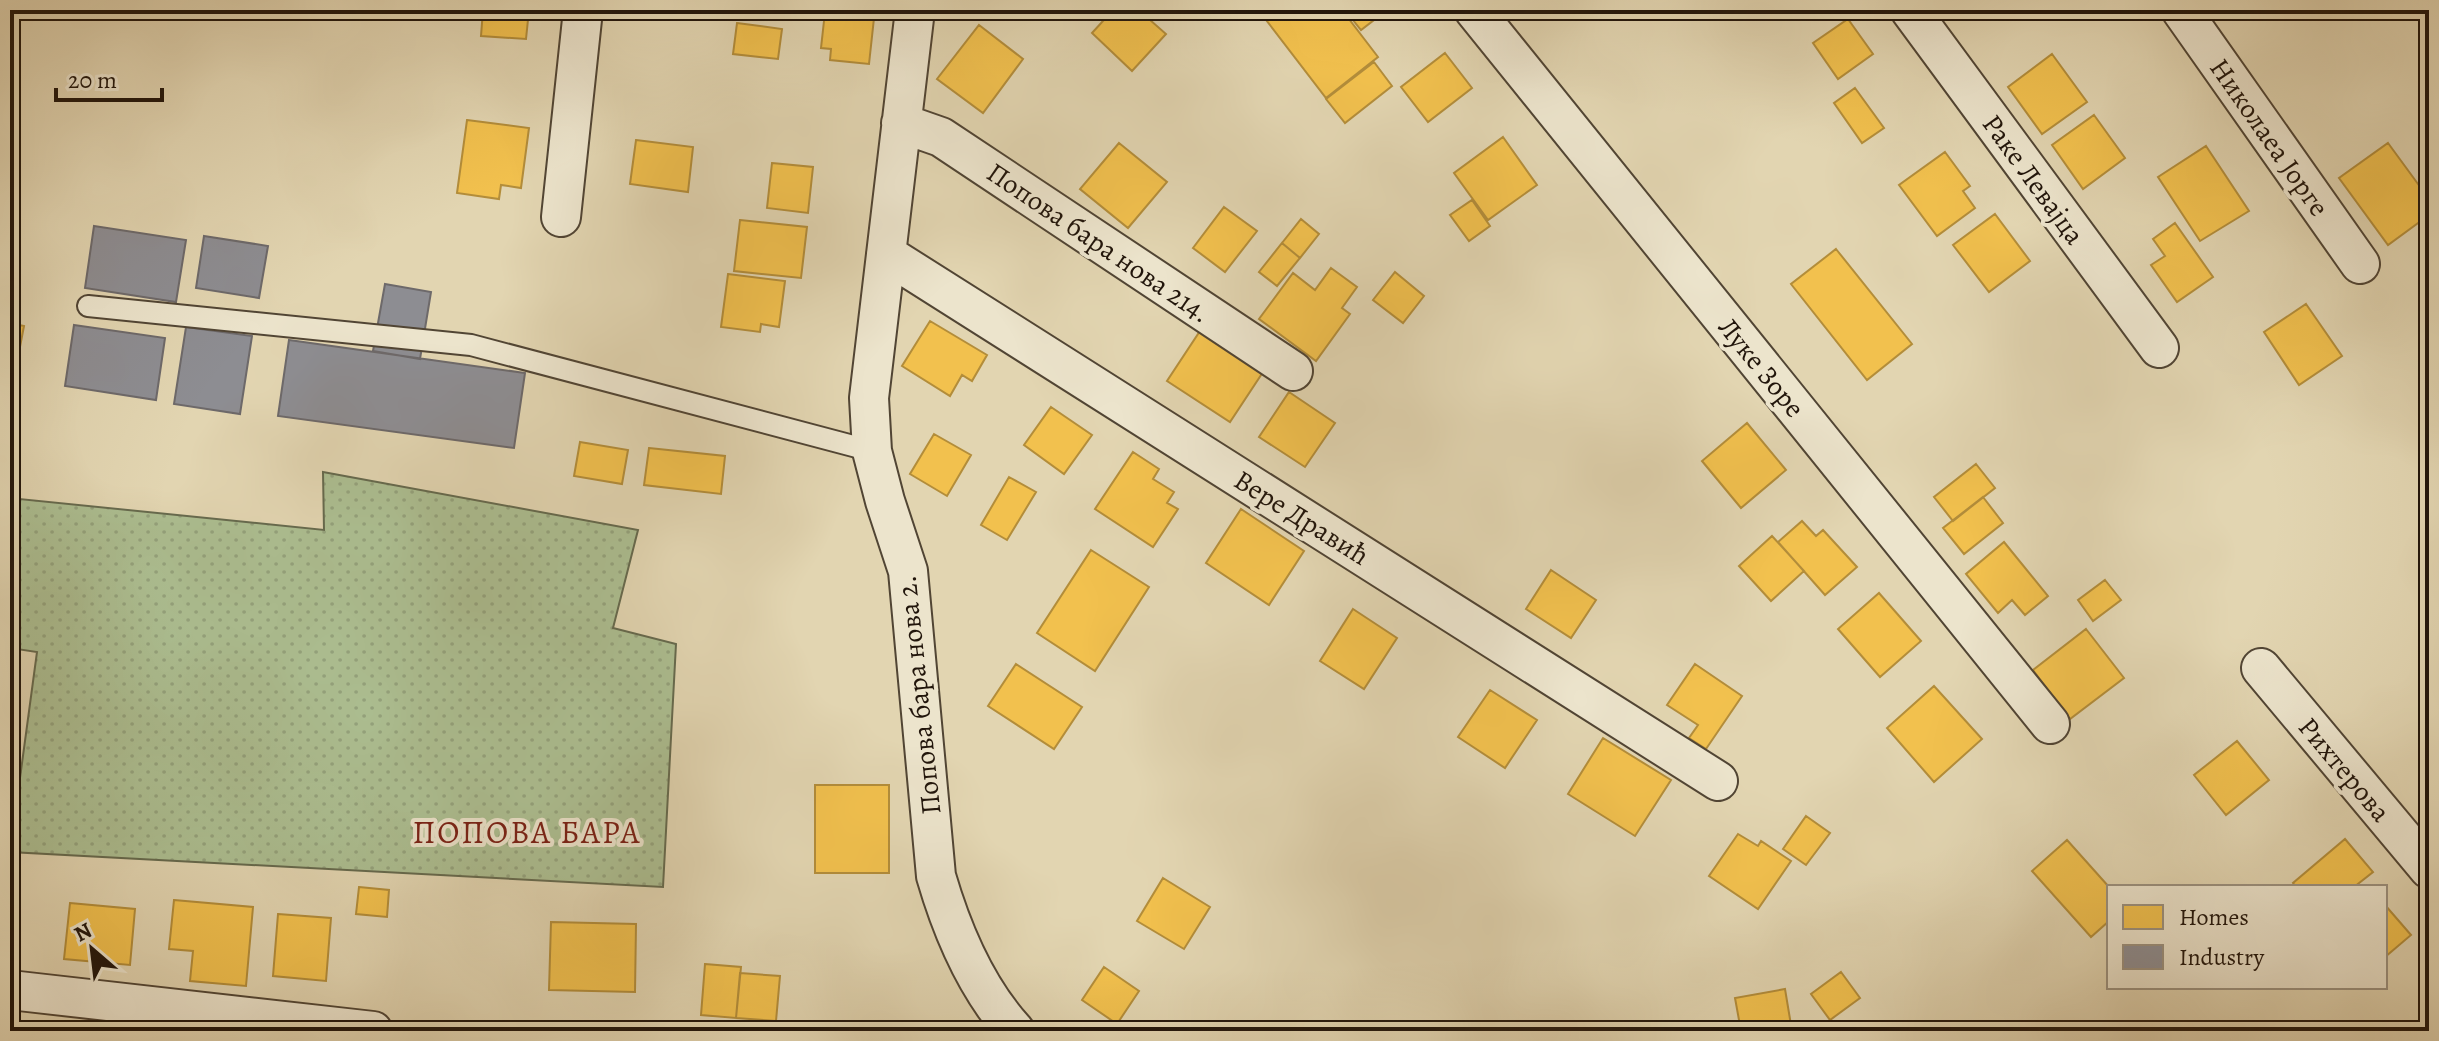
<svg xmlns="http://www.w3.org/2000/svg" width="2439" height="1041" font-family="Alegreya,serif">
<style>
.grass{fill:url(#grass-dots);stroke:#666a4e;stroke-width:2}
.homes{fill:#f2c14e;stroke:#b38d3a;stroke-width:2}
.industry{fill:#8d8d92;stroke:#6d696a;stroke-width:2}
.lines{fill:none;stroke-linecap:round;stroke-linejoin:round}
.service-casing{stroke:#514534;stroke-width:24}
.minor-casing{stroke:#514534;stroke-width:42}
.service{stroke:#ece4cc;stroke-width:20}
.minor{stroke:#ece4cc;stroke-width:38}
.labels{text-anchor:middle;stroke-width:8;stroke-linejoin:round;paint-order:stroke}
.street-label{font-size:28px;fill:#21150b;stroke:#ece4cc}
.quarter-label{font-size:32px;letter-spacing:2px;fill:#7a1f14;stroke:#ece4cc}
</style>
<defs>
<pattern id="grass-dots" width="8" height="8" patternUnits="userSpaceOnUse" patternTransform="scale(2)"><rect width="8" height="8" fill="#acbe91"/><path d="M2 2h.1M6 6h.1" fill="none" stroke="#94a27c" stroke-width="1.8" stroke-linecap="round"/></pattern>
</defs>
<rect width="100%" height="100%" fill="#e2d5b1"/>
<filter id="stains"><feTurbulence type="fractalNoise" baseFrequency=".0025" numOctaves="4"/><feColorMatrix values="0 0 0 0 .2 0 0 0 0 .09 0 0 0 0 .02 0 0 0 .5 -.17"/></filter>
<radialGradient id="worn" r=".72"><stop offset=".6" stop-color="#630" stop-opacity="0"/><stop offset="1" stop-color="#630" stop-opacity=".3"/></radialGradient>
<path class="grass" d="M 323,472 L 638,530 L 613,628 L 676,644 L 663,887 L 10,852 L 37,652 L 10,648 L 10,498 L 324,530 Z"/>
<path class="homes" d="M 483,10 L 529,10 L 526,39 L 481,36 Z
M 1113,10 L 1159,10 L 1150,20 L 1166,34 L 1132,71 L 1092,33 Z
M 1262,10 L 1342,10 L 1378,57 L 1326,98 L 1260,12 Z
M 1345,10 L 1387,10 L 1361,30 Z
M 825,12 L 874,18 L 869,64 L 830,60 L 831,49 L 821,48 Z
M 1848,19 L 1873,54 L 1838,79 L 1813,43 Z
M 737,23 L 782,29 L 778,59 L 733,54 Z
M 979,25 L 1023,59 L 983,113 L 937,79 Z
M 1445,53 L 1472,88 L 1428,122 L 1401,87 Z
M 2052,54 L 2087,102 L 2042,134 L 2008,87 Z
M 1374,62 L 1392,86 L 1345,123 L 1326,99 Z
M 1855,88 L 1884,128 L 1862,143 L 1834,103 Z
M 2094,115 L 2125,158 L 2083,189 L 2052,145 Z
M 467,120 L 529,128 L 521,188 L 501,185 L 499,199 L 457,193 Z
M 1503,137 L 1537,185 L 1488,220 L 1454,173 Z
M 636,140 L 693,147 L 688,192 L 630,184 Z
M 1119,143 L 1167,182 L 1128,228 L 1080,189 Z
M 2388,143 L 2429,199 L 2429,215 L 2388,245 L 2339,178 Z
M 2206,146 L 2249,211 L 2200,241 L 2158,177 Z
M 1945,152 L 1970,186 L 1963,191 L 1975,208 L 1937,236 L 1899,185 Z
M 772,163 L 813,167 L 808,213 L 767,208 Z
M 1472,200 L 1490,226 L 1469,241 L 1450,215 Z
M 1224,207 L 1257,231 L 1225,272 L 1193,248 Z
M 1995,214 L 2030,261 L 1989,292 L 1953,245 Z
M 1301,219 L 1319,234 L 1300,258 L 1282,243 Z
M 740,220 L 807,227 L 801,278 L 734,271 Z
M 2175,223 L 2213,277 L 2177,302 L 2151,265 L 2165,256 L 2153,239 Z
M 1282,243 L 1300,258 L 1277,286 L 1259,272 Z
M 1836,249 L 1912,344 L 1867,380 L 1791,284 Z
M 1331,268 L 1357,287 L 1342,308 L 1350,314 L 1316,361 L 1259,319 L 1293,273 L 1315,290 Z
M 1395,272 L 1424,296 L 1403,323 L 1373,300 Z
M 728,274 L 785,281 L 779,327 L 761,324 L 760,332 L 721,327 Z
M 2306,304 L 2342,356 L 2299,385 L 2264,332 Z
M 930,321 L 987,355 L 972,381 L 962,375 L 950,396 L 902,366 Z
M 10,323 L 24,326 L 10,399 Z
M 1202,328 L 1265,369 L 1230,422 L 1167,381 Z
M 1289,392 L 1335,423 L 1305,467 L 1259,437 Z
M 1051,407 L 1092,435 L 1064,474 L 1024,445 Z
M 1747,423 L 1786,470 L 1741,508 L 1702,461 Z
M 934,434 L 971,455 L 947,496 L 910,474 Z
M 580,442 L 628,450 L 622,484 L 574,476 Z
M 649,448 L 725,456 L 721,494 L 644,485 Z
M 1133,452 L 1159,469 L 1153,479 L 1174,492 L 1167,503 L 1178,509 L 1153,547 L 1095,509 Z
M 1976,464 L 1995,488 L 1953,521 L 1934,497 Z
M 1009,477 L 1036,492 L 1007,540 L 981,525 Z
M 1983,497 L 2003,523 L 1964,554 L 1943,528 Z
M 1241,509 L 1304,551 L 1269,605 L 1206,563 Z
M 1802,521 L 1816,536 L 1823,530 L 1857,567 L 1825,595 L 1778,542 Z
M 1772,536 L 1804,571 L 1771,601 L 1739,566 Z
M 2004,542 L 2048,596 L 2025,615 L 2012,600 L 1998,613 L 1966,574 Z
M 1091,550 L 1149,587 L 1095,671 L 1037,633 Z
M 1551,570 L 1596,600 L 1571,638 L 1526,609 Z
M 2105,580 L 2121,600 L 2093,621 L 2078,600 Z
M 1879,593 L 1921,641 L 1880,677 L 1838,629 Z
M 1353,609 L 1397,638 L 1364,689 L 1320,661 Z
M 2086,629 L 2124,678 L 2070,719 L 2033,670 Z
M 1016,664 L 1082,707 L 1054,749 L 988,706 Z
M 1695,664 L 1742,696 L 1706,749 L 1689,738 L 1698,725 L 1667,705 Z
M 1934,686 L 1982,739 L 1934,782 L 1887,728 Z
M 1490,690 L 1537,720 L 1505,768 L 1458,737 Z
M 1603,738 L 1671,780 L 1635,836 L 1568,794 Z
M 2237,741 L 2269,780 L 2226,815 L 2194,775 Z
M 815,785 L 889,785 L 889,873 L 815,873 Z
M 1806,816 L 1830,833 L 1806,865 L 1783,849 Z
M 1738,834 L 1758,846 L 1761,841 L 1791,861 L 1758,909 L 1709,876 Z
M 2345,839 L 2373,872 L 2354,887 L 2296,887 L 2293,883 Z
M 2067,840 L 2109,887 L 2109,921 L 2091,937 L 2032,871 Z
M 1163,878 L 1210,907 L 1184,949 L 1137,921 Z
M 359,887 L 389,890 L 387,917 L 356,914 Z
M 174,900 L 253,907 L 246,986 L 190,981 L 193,951 L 169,949 Z
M 70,903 L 135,909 L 130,965 L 64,959 Z
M 2385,905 L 2411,935 L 2385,957 Z
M 278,914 L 331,918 L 326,981 L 273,976 Z
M 551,922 L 636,924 L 635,992 L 549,990 Z
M 705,964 L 741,967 L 736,1018 L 701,1015 Z
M 1104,967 L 1139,991 L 1117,1024 L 1082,1000 Z
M 1841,972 L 1860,998 L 1830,1020 L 1811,994 Z
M 740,973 L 780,976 L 776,1021 L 736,1018 Z
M 1785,989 L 1792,1031 L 1741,1031 L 1735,998 Z"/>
<path class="industry" d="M 94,226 L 186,240 L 176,302 L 85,288 Z
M 204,236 L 268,246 L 259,298 L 196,288 Z
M 385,284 L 431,292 L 420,359 L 373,351 Z
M 74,325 L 165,338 L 156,400 L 65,386 Z
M 186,327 L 252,336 L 240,414 L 174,404 Z
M 289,340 L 525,373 L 514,448 L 278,416 Z"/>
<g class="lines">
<defs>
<path id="service" d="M 88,306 L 471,345 L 872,451"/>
<path id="minor" d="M 915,10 L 869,398 L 872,451 L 885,501 L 908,571 L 936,876 C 952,931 975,987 1015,1031
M 1474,10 L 2050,724
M 1910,10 L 2159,348
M 2181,10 L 2360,264
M 901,123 L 941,137 L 1293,371
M 561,217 L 583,10
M 886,254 L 1718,781
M 2261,668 L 2429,869
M 10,990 L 373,1031"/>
</defs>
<use href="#service" class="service-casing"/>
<use href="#minor" class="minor-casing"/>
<use href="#service" class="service"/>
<use href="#minor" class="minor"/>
</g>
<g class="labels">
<g class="street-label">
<text transform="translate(2270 137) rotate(55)" y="10">Николаеа Јорге</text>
<text transform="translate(2034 179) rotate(54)" y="10">Раке Левајца</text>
<text transform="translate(1099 242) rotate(34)" y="10">Попова бара нова 214.</text>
<text transform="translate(1762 367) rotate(51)" y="10">Луке Зоре</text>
<text transform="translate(1302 517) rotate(32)" y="10">Вере Дравић</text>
<text transform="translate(918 695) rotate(-96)" y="10">Попова бара нова 2.</text>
<text transform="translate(2345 769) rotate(50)" y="10">Рихтерова</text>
</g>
<g class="quarter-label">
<text x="527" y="843">ПОПОВА БАРА</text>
</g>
</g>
<rect width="2439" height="1041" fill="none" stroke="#e2d5b1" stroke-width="40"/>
<rect x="12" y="12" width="2415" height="1017" fill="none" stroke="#21150b" stroke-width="4"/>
<rect x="20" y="20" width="2399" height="1001" fill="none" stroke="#21150b" stroke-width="2"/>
<rect x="2107" y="885" width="280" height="104" fill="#ece4cc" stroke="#9b917f" stroke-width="2"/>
<rect x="2123" y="905" width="40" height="24" fill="#f2c14e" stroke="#9b917f" stroke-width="2"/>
<text x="2179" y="925" font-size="24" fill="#21150b">Homes</text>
<rect x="2123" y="945" width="40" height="24" fill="#8d8d92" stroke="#9b917f" stroke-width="2"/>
<text x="2179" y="965" font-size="24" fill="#21150b">Industry</text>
<g transform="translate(92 949) rotate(332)" stroke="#ece4cc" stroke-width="6" paint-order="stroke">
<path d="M0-6L14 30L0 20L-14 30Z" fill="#21150b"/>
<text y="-12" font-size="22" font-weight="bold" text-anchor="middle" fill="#21150b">N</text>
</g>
<path d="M56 88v12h106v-12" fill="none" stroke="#21150b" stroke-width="4"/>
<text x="68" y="88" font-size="24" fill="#21150b" stroke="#ece4cc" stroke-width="6" paint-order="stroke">20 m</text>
<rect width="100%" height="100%" filter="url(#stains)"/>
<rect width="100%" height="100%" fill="url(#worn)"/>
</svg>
